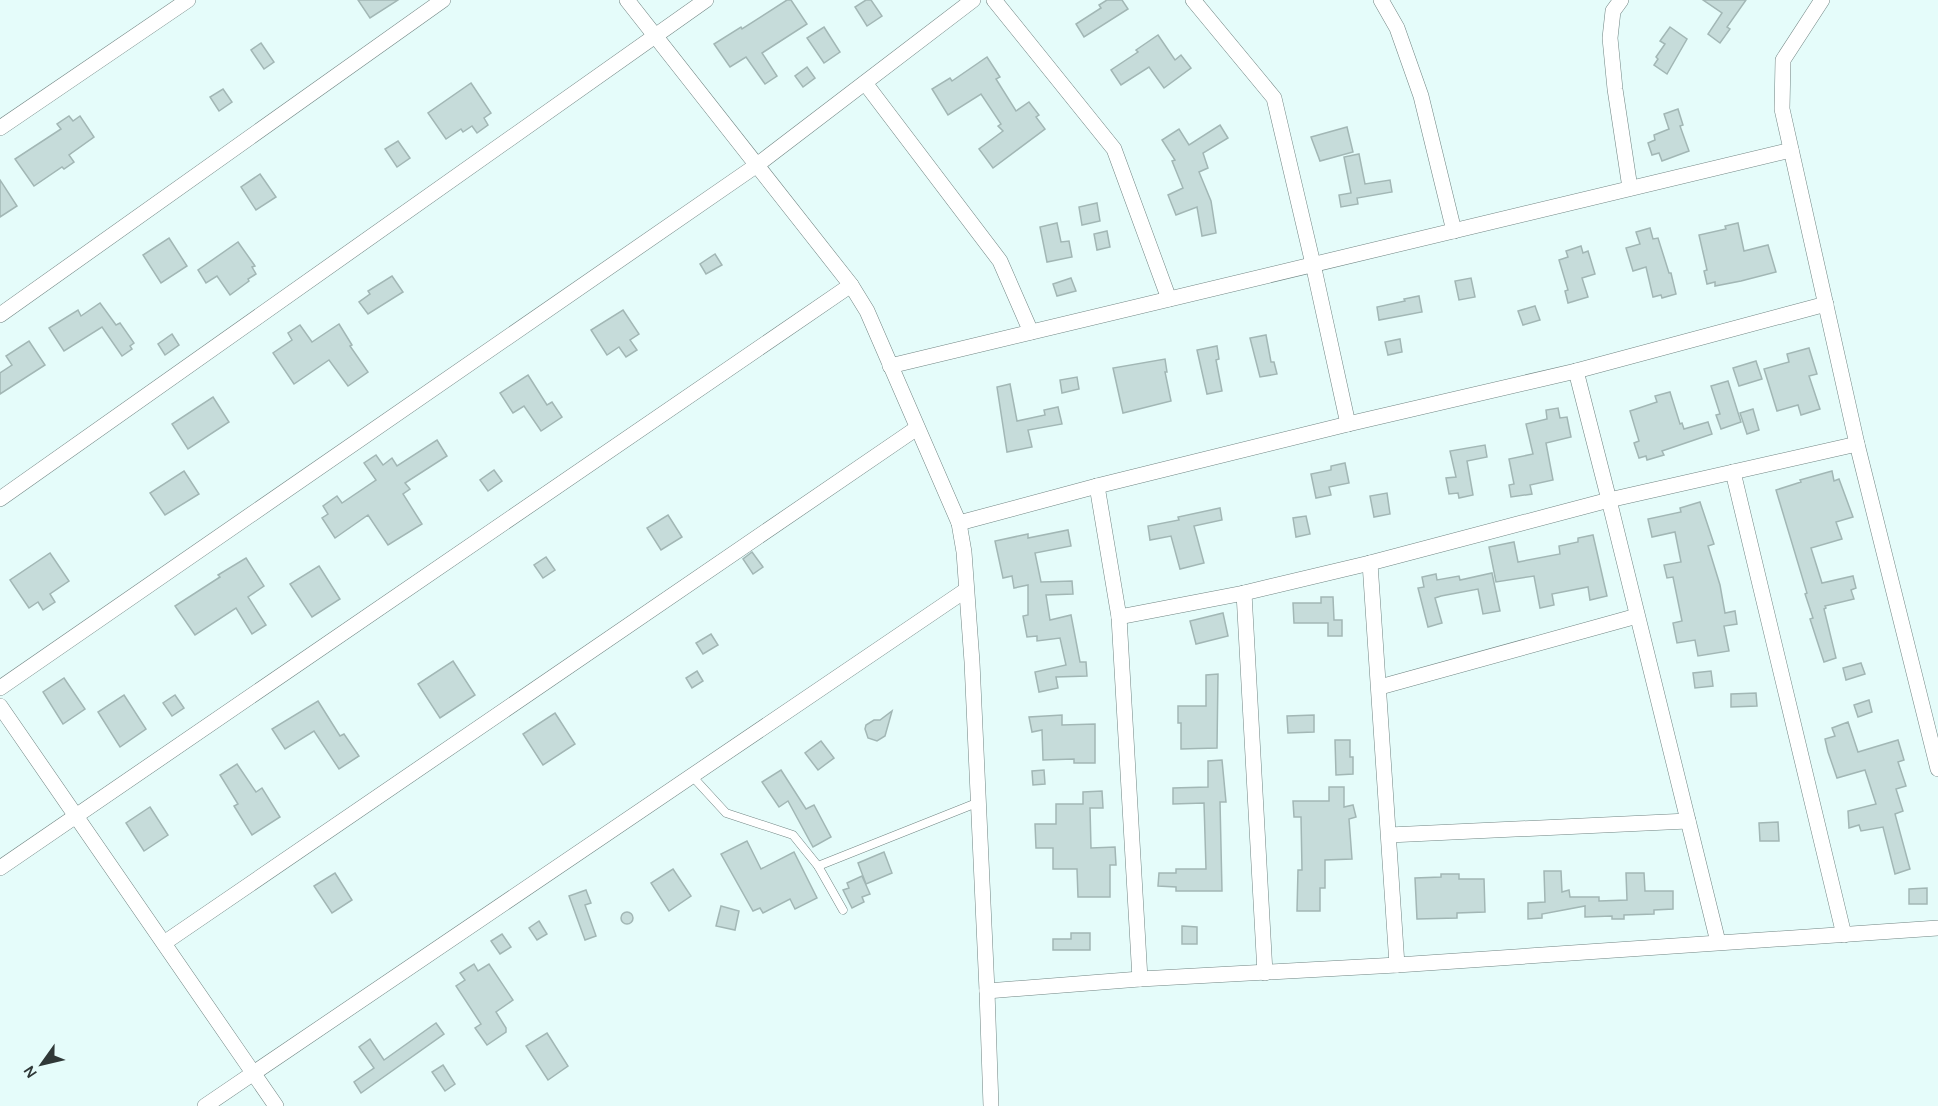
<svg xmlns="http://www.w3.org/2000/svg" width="1938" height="1106" viewBox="0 0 1938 1106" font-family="Karla,sans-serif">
<rect width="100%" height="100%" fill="#e5fcfa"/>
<!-- building -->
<g fill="#c6dcda" stroke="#a2b7b5" stroke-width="1.5">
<path d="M358,0H398L370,18Z"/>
<path d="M787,0H791L807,24L762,53L777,76L765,84L746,57L730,67L714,44L741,27L742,29Z"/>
<path d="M866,0H871L882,16L867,26L855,7Z"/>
<path d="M1107,0H1122L1128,9L1084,37L1076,24L1101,8L1099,5Z"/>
<path d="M1703,0H1746L1727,27L1730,29L1720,43L1708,34L1722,13Z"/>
<path d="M824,27L840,52L824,63L807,38Z"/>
<path d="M1670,27L1687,39L1667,74L1654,65L1658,59L1656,57L1665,44L1660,41Z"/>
<path d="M1158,35L1175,60L1181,55L1191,68L1164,88L1149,67L1121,85L1111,70L1138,52L1136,50Z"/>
<path d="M261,43L274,62L264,69L251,50Z"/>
<path d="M987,57L1000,77L996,79L1016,111L1029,102L1039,115L1036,117L1045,129L993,168L979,149L1003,131L998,126L1001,124L981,94L948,115L932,89L950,78L952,81Z"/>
<path d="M807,67L815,78L803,87L795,76Z"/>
<path d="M471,83L491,113L484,118L488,125L477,133L472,126L463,132L461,129L446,139L428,113Z"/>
<path d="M223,89L232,102L219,111L210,97Z"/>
<path d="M1678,109L1683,125L1680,126L1689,151L1662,161L1659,153L1652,155L1648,143L1655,140L1654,135L1669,129L1664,114Z"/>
<path d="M69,116L73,121L80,116L94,137L69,155L74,162L64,169L62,167L34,186L15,159L61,129L57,124Z"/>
<path d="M1220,125L1228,138L1203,153L1208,168L1199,172L1211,201L1216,233L1202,236L1197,207L1176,215L1168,195L1183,188L1172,161L1175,160L1162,140L1179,129L1189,145Z"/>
<path d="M1347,127L1353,152L1320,161L1311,137Z"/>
<path d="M398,141L410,158L397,167L385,149Z"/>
<path d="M1359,154L1365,184L1390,180L1392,192L1357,198L1358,204L1341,207L1339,195L1351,193L1344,157Z"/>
<path d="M260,174L276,197L256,210L241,187Z"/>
<path d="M0,180L17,206L0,217Z"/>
<path d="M1097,203L1100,221L1082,225L1079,207Z"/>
<path d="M1057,223L1061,242L1069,241L1072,257L1047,262L1040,227Z"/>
<path d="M1738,223L1744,251L1768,245L1776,272L1741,281L1715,286V282L1707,284L1704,271L1707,270L1699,235L1726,229L1725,226Z"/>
<path d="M1650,228L1653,239L1658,238L1669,273H1671L1676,294L1662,298L1661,295L1653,297L1646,267L1633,271L1626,248L1640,244L1636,232Z"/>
<path d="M1107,231L1110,247L1097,250L1094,234Z"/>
<path d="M169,238L187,266L161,283L143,255Z"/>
<path d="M238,242L255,266L252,267L256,274L248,279L249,281L230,295L217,276L206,283L198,270Z"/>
<path d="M1581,246L1583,253L1588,251L1595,274L1582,278L1588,297L1568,303L1565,291L1568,290L1559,260L1568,257L1566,251Z"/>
<path d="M715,254L722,265L706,274L700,264Z"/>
<path d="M392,276L403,292L368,314L359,302L370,294L368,291Z"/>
<path d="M1071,278L1076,291L1057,296L1053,284Z"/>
<path d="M1471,278L1475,297L1459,300L1455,281Z"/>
<path d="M1419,296L1422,312L1379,320L1377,307L1405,301L1404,299Z"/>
<path d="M100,303L116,325L120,323L134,343L130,346L132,349L122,356L102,327L64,351L49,328L78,310L81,316Z"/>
<path d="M1535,306L1540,320L1523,325L1518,311Z"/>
<path d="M623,310L639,334L630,340L637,350L626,357L619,347L607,355L591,330Z"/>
<path d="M339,324L352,345L350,346L368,372L348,386L329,360L294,384L273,353L292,340L288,333L300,325L312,342Z"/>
<path d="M172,334L179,345L165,355L158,344Z"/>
<path d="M1266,335L1271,362H1274L1277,374L1260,377L1250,338Z"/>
<path d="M1400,339L1402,352L1388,355L1385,342Z"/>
<path d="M29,341L45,365L0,394V373L12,365L6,356Z"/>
<path d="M1217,346L1219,359L1216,360L1222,391L1207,394L1197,350Z"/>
<path d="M1809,348L1817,374L1809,376L1820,409L1801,415L1798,405L1777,411L1764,369L1789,362L1787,354Z"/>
<path d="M1165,359L1167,372H1165L1171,401L1123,413L1113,368Z"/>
<path d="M1756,361L1762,379L1739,386L1733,368Z"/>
<path d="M528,375L547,405L552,402L562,417L541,431L524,406L513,413L500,393Z"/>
<path d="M1077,377L1079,389L1062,393L1060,380Z"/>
<path d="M1728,381L1741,422L1721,429L1716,415L1720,414L1711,386Z"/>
<path d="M1010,384L1017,421L1045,415L1044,410L1058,407L1062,424L1028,430L1032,447L1007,452L997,387Z"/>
<path d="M1670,392L1680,424L1682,423L1684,429L1708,422L1712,434L1662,451L1664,455L1647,460L1646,456L1639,458L1634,443L1639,441L1630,411L1657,402L1655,396Z"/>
<path d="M213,397L229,422L188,449L172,424Z"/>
<path d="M1558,408L1560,418L1567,417L1571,437L1546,443L1553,480L1530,485L1532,494L1511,497L1509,485L1514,484L1509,459L1533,454L1526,424L1547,419L1546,410Z"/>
<path d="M1753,409L1759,430L1747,434L1740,413Z"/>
<path d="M437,440L447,456L405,483L410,489L403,494L422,524L388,545L368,515L335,538L322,518L328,514L323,506L337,496L342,503L376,480L364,463L376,455L383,465L392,458L397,466Z"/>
<path d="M1485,445L1487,457L1467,461L1473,495L1459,498L1458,493L1449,494L1446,478L1456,477L1450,451Z"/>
<path d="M1345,463L1349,483L1329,487L1331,495L1316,498L1311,474L1331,470V466Z"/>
<path d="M494,470L502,481L488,491L480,480Z"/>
<path d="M184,471L199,494L165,515L150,493Z"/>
<path d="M1832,471L1834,481L1839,479L1853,517L1836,522L1842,539L1811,548L1822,583L1853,576L1856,588L1851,590L1854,599L1825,606L1826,608L1824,609L1836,658L1824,662L1810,619L1813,618L1805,594L1807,593L1776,490L1801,482L1800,480Z"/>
<path d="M1387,493L1390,514L1374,517L1370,496Z"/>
<path d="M1700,502L1714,544L1708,546L1720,585L1725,613L1735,611L1737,624L1724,626L1729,651L1698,656L1695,640L1677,643L1673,623L1682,621L1673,577L1667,578L1664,565L1681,562L1675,532L1652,537L1648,519L1681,512L1680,508Z"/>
<path d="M1220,508L1222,520L1194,526L1204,563L1180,569L1171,536L1150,540L1148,526L1179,520L1178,517Z"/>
<path d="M668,515L682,537L661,550L647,528Z"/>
<path d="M1306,516L1310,534L1296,537L1293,518Z"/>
<path d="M1068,530L1071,546L1035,553L1041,582L1072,581L1073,594L1046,595L1050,620L1071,615L1080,662H1086L1087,676L1056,677L1058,688L1039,692L1035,672L1066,665L1060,638L1037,641V636L1027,637L1023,616L1028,615V585L1014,588L1012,576L1003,578L995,541L1028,534V538Z"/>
<path d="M1593,535L1607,596L1590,600L1588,587L1552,594L1554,605L1540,608L1534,576L1496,582L1489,547L1514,542L1518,562L1560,554L1559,546L1578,542V538Z"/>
<path d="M752,552L763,567L753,574L743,559Z"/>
<path d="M50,553L69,581L50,594L55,602L43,610L38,602L29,608L10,580Z"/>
<path d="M546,557L555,570L543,578L534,565Z"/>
<path d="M246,558L264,586L248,597L266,625L252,634L236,608L195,635L175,606L220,577L218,575Z"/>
<path d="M319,566L340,599L312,617L290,584Z"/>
<path d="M1492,573L1500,611L1483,614L1478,589L1441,596L1435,598L1442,623L1428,627L1418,588L1424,587L1422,577L1436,574L1437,580L1459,576L1460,580Z"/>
<path d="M1321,597H1333L1334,620H1342V636H1328V623H1294L1293,603H1321Z"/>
<path d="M1223,613L1228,636L1196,644L1190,621Z"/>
<path d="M711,634L718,645L703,654L696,643Z"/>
<path d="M453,661L475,695L440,718L418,684Z"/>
<path d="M1861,663L1865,674L1846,680L1843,668Z"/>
<path d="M697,671L703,681L692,688L686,678Z"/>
<path d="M1711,671L1713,686L1695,688L1693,673Z"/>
<path d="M1218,674L1217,748L1181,749V723H1178V706H1206V675Z"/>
<path d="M64,678L85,709L63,724L43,692Z"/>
<path d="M1756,693L1757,706L1731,707V694Z"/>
<path d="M124,695L146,729L120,747L98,712Z"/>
<path d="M175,695L184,708L172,716L163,703Z"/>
<path d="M1869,700L1872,712L1858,717L1854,705Z"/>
<path d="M318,701L340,736L344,734L359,756L339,769L314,731L285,749L272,729Z"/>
<path d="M892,711L885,736L877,741L868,738L865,729L866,725L874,720H880Z"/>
<path d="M555,713L575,744L543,765L523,734Z"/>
<path d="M1062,715V725L1095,724V763H1074V759L1043,760L1042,730L1032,732L1029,717Z"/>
<path d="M1314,715V732L1288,733L1287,716Z"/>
<path d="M1848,722L1858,752L1898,740L1904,760L1898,762L1906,786L1896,789L1903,811L1895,814L1910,869L1895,874L1883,827L1861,831L1859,825L1849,828L1848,811L1876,804L1865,770L1837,778L1828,752L1825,739L1835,736L1832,728Z"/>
<path d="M1335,740H1350V757H1353V774L1336,775Z"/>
<path d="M821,741L834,758L818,770L805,753Z"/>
<path d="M1222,760L1226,802H1220L1222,891H1176V887L1158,886L1159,873H1176V869H1206L1204,803L1173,804V788L1208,787V761Z"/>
<path d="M237,764L256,792L262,788L280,817L252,835L234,806L238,804L220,775Z"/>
<path d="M781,770L806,809L814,805L831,837L813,847L788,801L779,807L762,782Z"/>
<path d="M1044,770L1045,784L1033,785L1032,771Z"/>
<path d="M1329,787H1344V807L1353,805L1356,817L1349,819L1352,859L1325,860V888H1320V911H1297L1298,870H1302L1301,817H1294L1293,801H1329Z"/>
<path d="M1102,791L1103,808H1090L1091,848L1115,847L1116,865H1110V897H1078L1077,869H1053V848H1036L1035,824H1056V804H1083V792Z"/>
<path d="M150,807L168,835L144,851L126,823Z"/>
<path d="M1778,822L1779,841H1760L1759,823Z"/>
<path d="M747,841L761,869L794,852L817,898L795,909L790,899L763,913L760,908L753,911L721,854Z"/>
<path d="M884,852L892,873L866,884L858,863Z"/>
<path d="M673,869L691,896L669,911L651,883Z"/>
<path d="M1544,871H1561L1562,892L1569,890L1570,897H1599V901L1627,900L1626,873H1644L1645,891H1673V909L1654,910V914L1624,915V919H1612V916L1585,917V906L1542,914V918L1528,919V903L1545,902Z"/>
<path d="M335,873L352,900L332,913L314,886Z"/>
<path d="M1441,874H1459V879H1484L1485,912L1457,913V918L1417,919L1415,878L1441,877Z"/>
<path d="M862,876L870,894L862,897L864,902L852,908L843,890L849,888L847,883Z"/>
<path d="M1927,888V904H1909V889Z"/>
<path d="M586,890L591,903L585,905L596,936L585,940L569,896Z"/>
<path d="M721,906L739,911L735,930L716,926Z"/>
<circle cx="627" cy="918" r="6"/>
<path d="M539,921L547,934L537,940L529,928Z"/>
<path d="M1182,926L1197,927V944H1182Z"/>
<path d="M1071,933H1090V950H1053V939H1071Z"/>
<path d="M502,934L511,947L500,954L491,941Z"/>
<path d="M474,964L478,971L489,964L513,1000L496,1012L506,1028V1032L487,1045L475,1028L481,1024L456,986L465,980L460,973Z"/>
<path d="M436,1023L444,1034L361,1093L354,1082L374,1068L359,1047L370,1039L384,1060Z"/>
<path d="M547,1033L568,1066L548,1080L526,1046Z"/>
<path d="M443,1065L455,1084L445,1091L432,1072Z"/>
</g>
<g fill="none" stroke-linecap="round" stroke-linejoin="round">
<defs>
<g id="lane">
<path d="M692,776L726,813L793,835L818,866L843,910"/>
<path d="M818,866L979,802"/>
</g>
<g id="street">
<path d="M627,0L851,285L867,311L959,523L964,552L972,662L987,991L991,1106"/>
<path d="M994,0L1114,149L1169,299"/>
<path d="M1193,0L1274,98L1313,264L1348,424"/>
<path d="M1381,0L1397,28L1421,96L1454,231"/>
<path d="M1621,0L1613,11L1610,38L1615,89L1630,188"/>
<path d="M1822,0L1783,60L1782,109L1857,444L1938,769"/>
<path d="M865,83L1000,261L1031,332"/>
<path d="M0,128L188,0"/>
<path d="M0,315L443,0"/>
<path d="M890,366L1791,150"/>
<path d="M1576,371L1609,500L1718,942"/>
<path d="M1733,472L1844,935"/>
<path d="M1097,486L1119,617L1140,979"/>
<path d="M0,499L706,0"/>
<path d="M959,523L1097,486L1348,424L1576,371L1826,304"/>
<path d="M1370,563L1397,965"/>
<path d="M1244,593L1265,973"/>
<path d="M1119,617L1244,593L1370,563L1609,500L1857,444"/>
<path d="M1380,687L1637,616"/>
<path d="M0,688L757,165L973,0"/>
<path d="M0,706L276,1106"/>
<path d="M1389,835L1688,821"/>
<path d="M0,868L851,285"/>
<path d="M164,943L917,428"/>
<path d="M987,991L1140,979L1397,965L1938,928"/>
<path d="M205,1106L966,590"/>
</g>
</defs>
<!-- lane casing -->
<use href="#lane" stroke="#718583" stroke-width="9"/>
<!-- street casing -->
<use href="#street" stroke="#718583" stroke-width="16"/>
<!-- lane -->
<use href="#lane" stroke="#fff" stroke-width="8"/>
<!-- street -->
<use href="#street" stroke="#fff" stroke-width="15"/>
</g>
<!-- north arrow -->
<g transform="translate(42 1064) rotate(236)" stroke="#e5fcfa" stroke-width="4.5" paint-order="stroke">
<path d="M0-4.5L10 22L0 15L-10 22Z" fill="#2f3837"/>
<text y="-9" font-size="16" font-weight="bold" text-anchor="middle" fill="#2f3837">N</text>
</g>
</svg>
